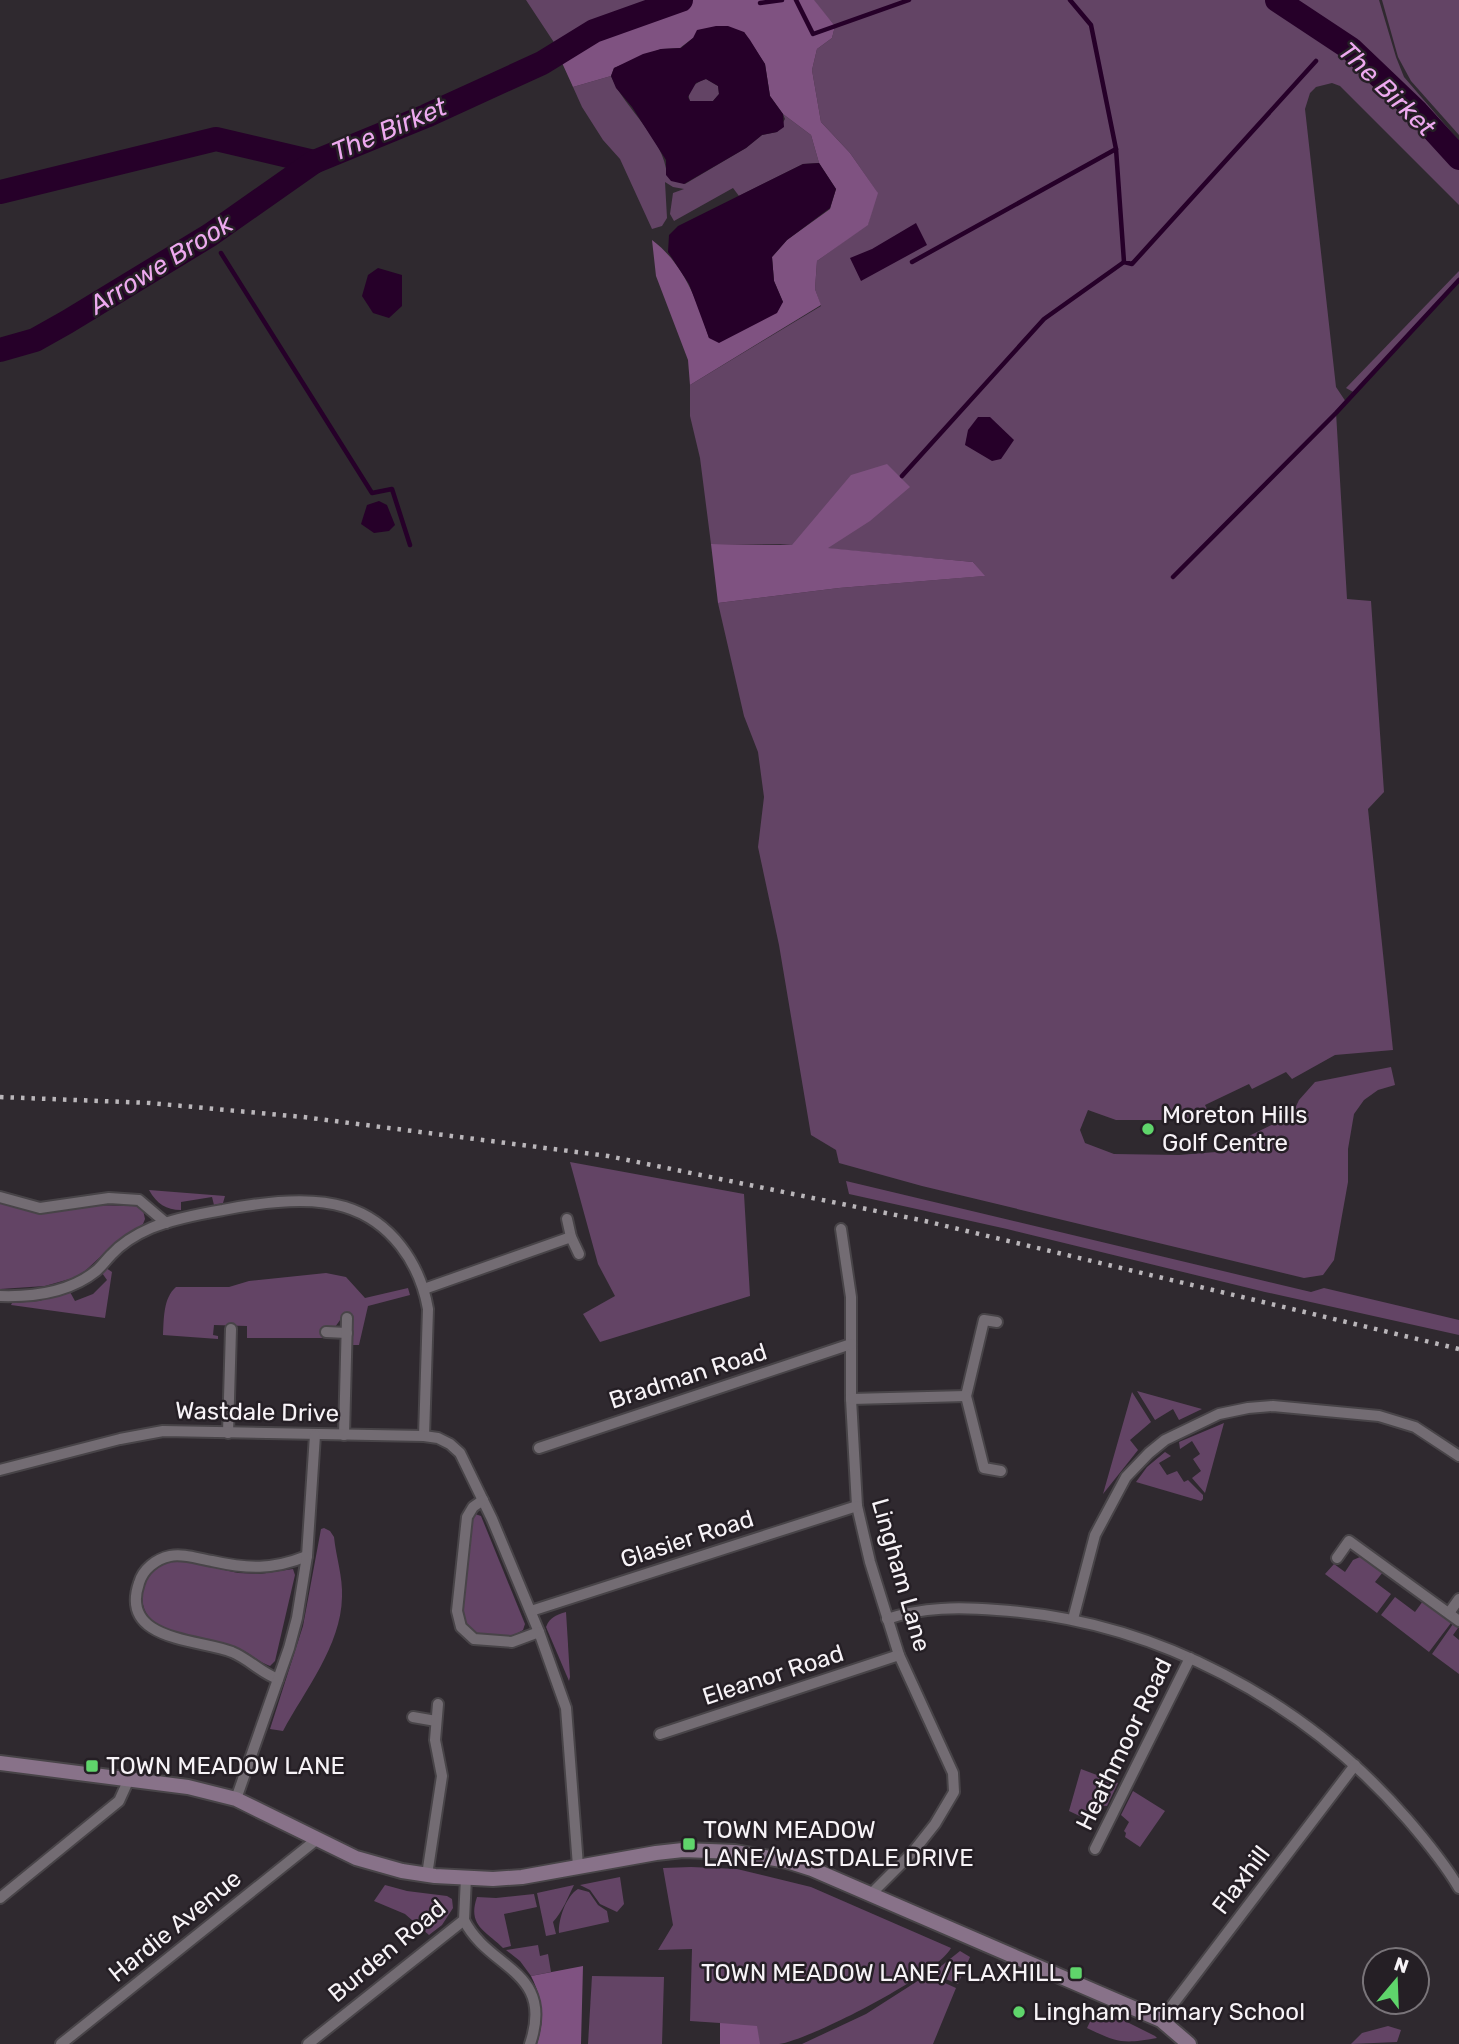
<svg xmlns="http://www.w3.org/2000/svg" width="1459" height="2044" viewBox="0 0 1459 2044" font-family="Rubik,sans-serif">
<rect width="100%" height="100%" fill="#2f292f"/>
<!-- green -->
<g fill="#634465">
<path d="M526,0H671L582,34L557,47Z"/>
<path d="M813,0H1277L1351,49L1417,112L1459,158V205L1340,86L1332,83L1316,87L1310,93L1305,109L1336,387L1346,402L1336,412L1347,599L1371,601L1384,792L1368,809L1393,1050L1335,1055L1292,1079L1286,1072L1252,1089L1249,1084L1205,1105L1208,1111L1182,1120H1116L1088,1110L1080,1130L1085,1143L1114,1154L1179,1155L1216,1152L1292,1115L1299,1100L1315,1082L1391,1067L1395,1085L1378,1090L1364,1100L1354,1114L1348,1149V1182L1334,1260L1323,1275L1304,1278L922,1186L839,1163L836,1150L811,1135L779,945L758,847L764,797L758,752L744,716L718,603L839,588L984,576L973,562L780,544H711L700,458L690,416V385L821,306L815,289L817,261L868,224L877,192L850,153L821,122L812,70L817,49L832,38L835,26Z"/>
<path d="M1286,0H1379L1396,57L1404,77L1459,141V148L1371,56Z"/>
<path d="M1382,0H1459V135L1411,81L1398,57Z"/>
<path d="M611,76C625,110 664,137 667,175L685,184L746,148L762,135L777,132L785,119L783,114L811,135L819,163L803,164L739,196L733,188L674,221L670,214L673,193L684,189L673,187L665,182L667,218L662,226L652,229L620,159L603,140L582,107L573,87Z"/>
<path d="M706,79L718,86L719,94L713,101H690C685,89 697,82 706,79Z"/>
<path d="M1459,271V280L1355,393L1346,388Z"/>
<path d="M570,1162L744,1194L750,1296L600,1342L583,1314L615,1296L598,1264Z"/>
<path d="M846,1181L1311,1292L1324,1288L1459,1320V1335L1265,1292L1007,1229L849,1194Z"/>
<path d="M149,1190L225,1196L223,1203L214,1205L212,1197L181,1202V1210C166,1210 157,1204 149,1190Z"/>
<path d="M0,1203L41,1214L85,1205L137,1206L143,1210L145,1219L143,1224L113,1245L85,1271L73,1278L45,1286L0,1289Z"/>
<path d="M106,1268L112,1272L105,1318L11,1305L12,1303L39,1301L70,1292L75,1301L93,1294L107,1280L102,1273Z"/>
<path d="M326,1273L346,1277L365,1298L408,1288L410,1295L368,1306L359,1345H352L353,1317L343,1316L335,1327L323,1328L322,1338H247V1326L214,1325L213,1335L218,1336V1339L163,1335C164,1319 163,1298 176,1287H229L249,1281Z"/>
<path d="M1137,1391L1202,1409L1179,1420L1173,1409L1155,1420Z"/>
<path d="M1132,1392L1151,1422L1130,1440L1138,1450L1103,1494Z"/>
<path d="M1224,1423L1205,1493L1192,1478L1201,1471L1193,1459L1200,1454L1192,1441L1180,1449L1179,1442Z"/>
<path d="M1165,1452L1171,1456L1159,1463L1167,1475L1177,1471L1184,1482L1188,1480L1203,1495V1499L1201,1501L1136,1482L1147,1467Z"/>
<path d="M475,1514L481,1516L525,1624L523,1630L511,1637L474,1633L465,1625L463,1613L472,1519Z"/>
<path d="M324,1528L330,1531L334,1537C336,1557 343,1577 342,1597C341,1646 305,1690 283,1731L270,1729L303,1626L321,1529Z"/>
<path d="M1360,1557L1383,1572L1375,1582L1391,1594L1377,1613L1325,1574L1334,1564L1345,1572L1353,1560Z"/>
<path d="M171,1561H184L238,1573L260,1574L293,1569L295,1575L275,1661L270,1666C258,1662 249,1652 236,1647C207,1635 135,1639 143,1591C146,1575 157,1566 171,1561Z"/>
<path d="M1395,1597L1415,1612L1423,1601L1451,1623L1429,1652L1381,1615Z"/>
<path d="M566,1612L570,1677L569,1681L546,1627C550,1617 556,1615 566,1612Z"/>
<path d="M1453,1624L1458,1628L1453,1635L1459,1640V1674L1432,1654Z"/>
<path d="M1081,1769L1118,1783L1107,1806L1092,1805L1086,1819L1069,1811Z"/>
<path d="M1133,1791L1165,1811L1140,1847L1125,1837L1126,1833L1124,1831L1129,1822L1121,1815Z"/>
<path d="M691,1867L737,1869L811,1887L951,1948C938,1974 810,2040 779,2044C760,2044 739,2044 720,2044V2023L690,2021L692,1949L658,1950L673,1925L663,1868Z"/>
<path d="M620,1877L624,1904L617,1912L600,1904L590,1890L580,1885Z"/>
<path d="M385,1885L407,1891L447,1896L452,1899L453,1908L442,1925L429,1935L405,1914L374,1901Z"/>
<path d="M574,1885C568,1897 563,1911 553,1922L556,1934L546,1936L537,1893Z"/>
<path d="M578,1889L589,1892L598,1905L607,1911L609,1922L559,1933C558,1920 566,1896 578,1889Z"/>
<path d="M534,1894L537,1907L504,1914L511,1946L503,1948C486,1931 467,1926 477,1897L496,1898Z"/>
<path d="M538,1945L540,1956L548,1954L551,1972L531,1976L520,1961L506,1950Z"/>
<path d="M960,1951L970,1957L958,1984L938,1976L935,1971Z"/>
<path d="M927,1975L956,1988L933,2044H802L866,2014Z"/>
<path d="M592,1976L664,1977L662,2044H588Z"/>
<path d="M1097,2007L1155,2036L1157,2038C1123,2044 1118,2043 1087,2028Z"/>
<path d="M1388,2026L1401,2030L1397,2042L1351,2044L1362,2033Z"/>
</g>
<!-- forest -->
<g fill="#7f5281">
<path d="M681,0H814L835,26L832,38L817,49L812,70L821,122L850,153L878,193L868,225L817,261L815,289L821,305L690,385L688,360L656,276L652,240C683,263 698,301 709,338L783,302L774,281L772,257L787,240L830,209L836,189L819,163L811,135L783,114L770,96L765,64L744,32L693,38L680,48L661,49L614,68L611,76L573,87L558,54L594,31Z"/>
<path d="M887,464L910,487L870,521L828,548L973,562L985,576L839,588L718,603L711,544L792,545L851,475Z"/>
<path d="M583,1966L581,2044H537C545,2018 543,2000 531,1976Z"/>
<path d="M720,2023L757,2026L760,2044H720Z"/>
</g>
<!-- water -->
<g fill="#260029" fill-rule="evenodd">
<path d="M716,26H728L744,32L750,40L765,64L770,96L783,114L784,127L777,132L762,135L746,148L684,184L671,181L666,175V160L632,107L616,88L611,76L614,68L643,54L661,49L681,48L693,38L697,30ZM706,79L718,86L719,94L713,101H690L688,97L696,83Z"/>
<path d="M819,163L836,189L830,208L787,240L772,257L774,281L783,302L777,313L719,343L709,338L689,284L668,252L669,235L678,226L803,164Z"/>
<path d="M916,223L927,245L861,281L850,258L872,249Z"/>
<path d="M378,268L402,275V306L389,318L373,313L362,296L368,275Z"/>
<path d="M978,417H990L1014,440L1001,459L992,461L965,445L968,430Z"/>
<path d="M379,501L387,505L395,525L389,531L374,533L361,524L367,505Z"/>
</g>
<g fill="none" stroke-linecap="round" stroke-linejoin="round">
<!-- stream -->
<g stroke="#260029" stroke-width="4.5">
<path d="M796,0L813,34L909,0"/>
<path d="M1070,0L1091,25L1116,149L1124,262L1132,264L1316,61"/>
<path d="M760,3L782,0"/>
<path d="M221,253L372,493L392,489L410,545"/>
<path d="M912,262L1116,149"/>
<path d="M902,476L1044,319L1124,262"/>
<path d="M1173,577L1336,413L1459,280"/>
</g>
<!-- river -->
<g stroke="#260029" stroke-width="24">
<path d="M1277,0L1351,49L1417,112L1459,158"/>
<path d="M0,192L216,139L314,162"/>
<path d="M0,350L35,340L67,322L210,235L314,162L426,116L542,63L594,31L681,0"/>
</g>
<defs>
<g id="street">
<path d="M0,1197L40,1208L109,1198L139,1200L166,1223"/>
<path d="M567,1219L571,1237L579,1254"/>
<path d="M841,1229L851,1297V1399L857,1506L870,1562L899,1655L953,1773L954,1792L935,1824L912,1853L871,1894"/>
<path d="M424,1289L571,1237"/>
<path d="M0,1296C32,1297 70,1292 96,1271C102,1266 106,1260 111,1255C121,1244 137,1234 151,1228C173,1219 199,1214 223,1210C258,1203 310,1196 345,1207C391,1221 420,1263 428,1309L424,1436"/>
<path d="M997,1322L984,1320L966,1396L984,1468L1001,1471"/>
<path d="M326,1332L347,1333"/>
<path d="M851,1399L966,1396"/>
<path d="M228,1433L231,1329"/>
<path d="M344,1435L347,1318"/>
<path d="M539,1448L851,1344"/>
<path d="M0,1470L120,1439L163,1431L424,1436L438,1438L450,1444L460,1453L492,1519L539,1632L566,1708L578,1866"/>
<path d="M483,1500L473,1507L467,1517L457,1611L461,1627L474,1639L512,1642L539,1632"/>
<path d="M1337,1558L1349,1541L1459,1621"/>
<path d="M531,1611L857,1506"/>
<path d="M1449,1613L1459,1599"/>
<path d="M887,1619C923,1607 959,1607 997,1610C1155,1620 1305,1701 1408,1820C1426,1841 1445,1864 1459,1888"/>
<path d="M1073,1619L1095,1535L1126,1477L1149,1453L1165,1440L1219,1414L1248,1408L1273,1406L1379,1416L1415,1427L1459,1456"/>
<path d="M278,1679C261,1673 249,1659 232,1652C198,1639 119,1641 139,1583C143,1569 156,1559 170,1556C183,1553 199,1559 212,1561C248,1569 272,1570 307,1556"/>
<path d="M413,1717L436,1721"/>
<path d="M660,1734L899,1655"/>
<path d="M236,1799L289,1648L297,1618L307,1556L315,1435"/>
<path d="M1095,1849L1190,1658"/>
<path d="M427,1875L442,1776L435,1740L438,1704"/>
<path d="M0,1898L119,1801L129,1779"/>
<path d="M464,1920C489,1970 555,1970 530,2044"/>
<path d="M1161,2020L1355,1765"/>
<path d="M61,2044L316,1840"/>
<path d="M308,2044L464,1920L466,1877"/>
</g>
<path id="secondary" d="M0,1763L188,1787L236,1799L356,1858L402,1871L435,1876L493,1879L522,1877L656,1853L683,1850L735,1852L787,1861L812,1869L1161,2020L1189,2044"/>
</defs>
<!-- street casing -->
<use href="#street" stroke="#484448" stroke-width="14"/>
<!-- secondary casing -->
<use href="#secondary" stroke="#484448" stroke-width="18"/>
<!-- street -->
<use href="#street" stroke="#736c73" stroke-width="10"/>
<!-- secondary -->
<use href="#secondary" stroke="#887289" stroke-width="14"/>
<!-- rail -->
<path stroke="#bab6ba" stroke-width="4.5" stroke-dasharray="3.5 7" stroke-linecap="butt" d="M0,1097L150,1103L303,1117L608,1156L925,1221L1459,1349"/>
</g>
<!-- markers -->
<g fill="#5fd56b" stroke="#251f25" stroke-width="2.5">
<circle cx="1148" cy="1129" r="7"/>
<rect x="85" y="1759" width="14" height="14" rx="3.5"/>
<rect x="682" y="1837" width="14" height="14" rx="3.5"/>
<rect x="1069" y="1966" width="14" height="14" rx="3.5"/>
<circle cx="1019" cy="2012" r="7"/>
</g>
<g text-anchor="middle" stroke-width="5" stroke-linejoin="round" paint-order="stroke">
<!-- poi labels -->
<g font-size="24" fill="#f7f3f7" stroke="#251f25" text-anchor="start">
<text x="1162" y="1123">Moreton Hills<tspan x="1162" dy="28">Golf Centre</tspan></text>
<text x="106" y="1774">TOWN MEADOW LANE</text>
<text x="703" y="1838">TOWN MEADOW<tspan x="703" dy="28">LANE/WASTDALE DRIVE</tspan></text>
<text x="1062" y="1981" text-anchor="end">TOWN MEADOW LANE/FLAXHILL</text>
<text x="1033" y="2020">Lingham Primary School</text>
</g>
<!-- street labels -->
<g font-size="24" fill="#f7f3f7" stroke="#251f25">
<text transform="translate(688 1376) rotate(-18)" y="8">Bradman Road</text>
<text transform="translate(257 1412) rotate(1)" y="8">Wastdale Drive</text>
<text transform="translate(687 1539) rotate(-18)" y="8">Glasier Road</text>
<text transform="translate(901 1575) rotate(74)" y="8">Lingham Lane</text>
<text transform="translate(773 1675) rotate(-18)" y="8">Eleanor Road</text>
<text transform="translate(1124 1744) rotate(-64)" y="8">Heathmoor Road</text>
<text transform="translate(1241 1880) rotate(-53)" y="8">Flaxhill</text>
<text transform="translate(175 1926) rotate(-39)" y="8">Hardie Avenue</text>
<text transform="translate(387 1951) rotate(-40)" y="8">Burden Road</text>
</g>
<!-- water labels -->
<g font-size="26" font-style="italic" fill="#eda9ef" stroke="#251f25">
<text transform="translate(1387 89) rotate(44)" y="9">The Birket</text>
<text transform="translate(389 129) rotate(-23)" y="9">The Birket</text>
<text transform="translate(161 264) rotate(-32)" y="9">Arrowe Brook</text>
</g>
</g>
<!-- north arrow -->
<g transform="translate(1396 1981) rotate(19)"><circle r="33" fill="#251f25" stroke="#797479" stroke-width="2"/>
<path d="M0-5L12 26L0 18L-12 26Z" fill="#5fd56b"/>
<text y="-10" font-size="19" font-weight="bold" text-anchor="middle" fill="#f7f3f7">N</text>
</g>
</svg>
